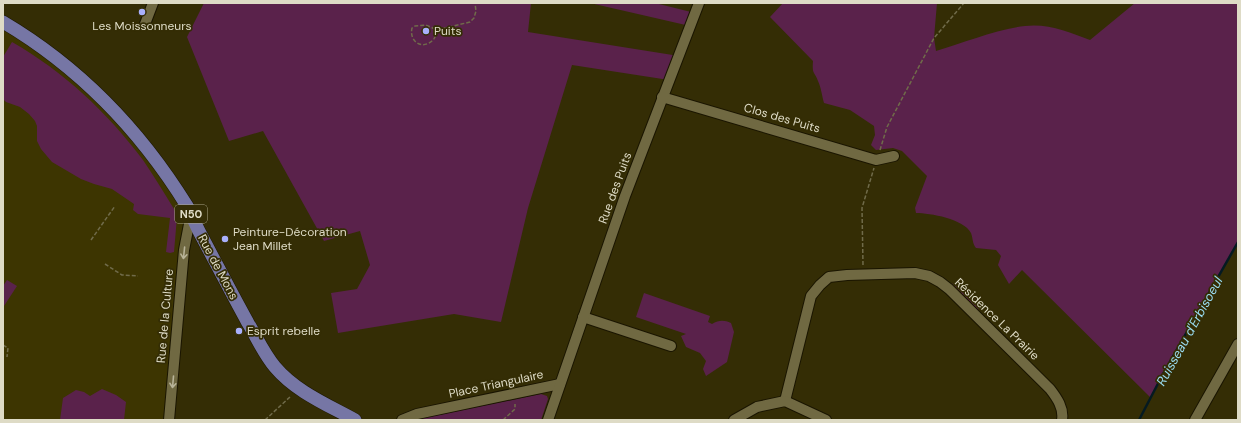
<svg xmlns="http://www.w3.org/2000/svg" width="1241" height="423" viewBox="0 0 1241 423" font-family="'DM Sans',sans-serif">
<rect width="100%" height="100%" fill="#342d05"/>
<!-- built -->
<path fill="#3d3501" d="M3,22L78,76L187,207L169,420H3Z"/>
<!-- green -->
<g fill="#5a224b">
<path d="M204,3H531L528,32L679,56L669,80L572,65L528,208L501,322L454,314L338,333L331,293L357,289L370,265L360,231L324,241L263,131L229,141L187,37Z"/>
<path d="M590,3H655L695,13L690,26Z"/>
<path d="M783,3H937L934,38L936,51C963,43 997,29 1025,26C1047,23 1070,32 1090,40L1135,3H1238V243L1151,398L1022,270L1009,284L998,265L1001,256L996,250L976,248C972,243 973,238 971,233C964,219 930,213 916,213L915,208L927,176L902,151L893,148L876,150L871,145L875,135L874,126L850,110L824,103C822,96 821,87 818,81C814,70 812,75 813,61L770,17Z"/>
<path d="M12,42C63,71 108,113 143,160C154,176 164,193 174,209L177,217L174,252L170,253L166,252L170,218L138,214L133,210L134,204L112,189L94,184L81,179L52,162L41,149L37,141V126L35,121L29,114L20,107L6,102L3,99V57Z"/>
<path d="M7,280L17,286L4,306L3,286Z"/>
<path d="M958,281C966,283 977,295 980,303L978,310L952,284Z"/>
<path d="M644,293L710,316L708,322L712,324C719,320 724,320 731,323L734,332L727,362L706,376L703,369L706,361L700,353L686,347L681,336L686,334L636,317Z"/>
<path d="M102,389L116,395L126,402L124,420H60L63,398L76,390L84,392L90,396Z"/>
<path d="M541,394L547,396L548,399L541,420H414Z"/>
</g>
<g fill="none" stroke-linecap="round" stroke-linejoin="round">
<!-- stream -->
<path stroke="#051a21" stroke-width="2.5" d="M1139,420L1163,374L1238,242"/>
<defs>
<g id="minor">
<path d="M145,24L153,3"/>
<path d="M662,97L876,160L894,156"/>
<path d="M583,317L671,346"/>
<path d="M785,401L811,296L820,285L829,277L847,275L915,273L929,276L940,282L949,289L1050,389C1057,398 1064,408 1062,420"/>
<path d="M169,420L184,250L191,214"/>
<path d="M402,420L417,414L560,384"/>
<path d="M548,420L625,196L699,3"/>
<path d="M734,420L757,407L785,401L826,420"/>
<path d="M1195,420L1238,344"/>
</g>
<path id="major" d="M3,22C79,67 140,130 187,206C192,215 196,226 201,235C217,265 232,294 248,323C257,338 264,354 275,367C296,392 328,405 355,420"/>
</defs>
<!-- minor casing -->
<use href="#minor" stroke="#1a1500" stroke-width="12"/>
<!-- major casing -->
<use href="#major" stroke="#1a1500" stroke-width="14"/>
<!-- path -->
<g stroke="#706b4a" stroke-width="1.5" stroke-dasharray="4 2" stroke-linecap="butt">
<path d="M437,30C436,34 435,39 432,41C421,50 409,41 412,28L415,26L426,25L437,30L470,22L474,18L476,11L475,3"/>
<path d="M880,150L887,127L934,38L964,3"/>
<path d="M91,240L115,206"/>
<path d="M105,264L122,275L138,276"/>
<path d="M863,265L862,208L874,168"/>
<path d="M3,345L8,348L7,357"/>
<path d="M265,420L291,396"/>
<path d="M503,420L515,409V404"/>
</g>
<!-- minor -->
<use href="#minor" stroke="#706942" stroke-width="10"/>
<!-- major -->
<use href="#major" stroke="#7676a5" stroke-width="13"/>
</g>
<!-- one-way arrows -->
<defs><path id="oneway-shaft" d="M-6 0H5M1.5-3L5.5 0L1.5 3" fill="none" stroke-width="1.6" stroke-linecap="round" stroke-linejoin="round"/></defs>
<g stroke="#b8b398">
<use href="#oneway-shaft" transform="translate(184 253) rotate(96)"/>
<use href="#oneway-shaft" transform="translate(173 382) rotate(95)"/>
</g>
<!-- markers -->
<g fill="#a9b0fc" stroke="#342d05" stroke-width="1.5">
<circle cx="142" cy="12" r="4"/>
<circle cx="426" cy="31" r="4"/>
<circle cx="225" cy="239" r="4"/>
<circle cx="239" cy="331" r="4"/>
</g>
<g text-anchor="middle" stroke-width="3.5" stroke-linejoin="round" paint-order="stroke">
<!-- shield labels -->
<rect fill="#342d05" stroke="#aba78c" stroke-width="1" x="175" y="205" width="32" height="18" rx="3"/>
<g font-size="11" font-weight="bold" fill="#dedbc6">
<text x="191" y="218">N50</text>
</g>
<!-- poi labels -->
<g font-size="12" fill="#dedbc6" stroke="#342d05" text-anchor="start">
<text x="142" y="30" text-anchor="middle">Les Moissonneurs</text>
<text x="434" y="35">Puits</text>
<text x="233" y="236">Peinture-Décoration<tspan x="233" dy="14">Jean Millet</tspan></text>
<text x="247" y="335">Esprit rebelle</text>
</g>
<!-- street labels -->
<g font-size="12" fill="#dedbc6" stroke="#342d05">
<text transform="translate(782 118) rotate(16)" y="4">Clos des Puits</text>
<text transform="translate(615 188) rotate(-70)" y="4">Rue des Puits</text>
<text transform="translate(218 267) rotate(62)" y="4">Rue de Mons</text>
<text transform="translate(165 316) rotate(-85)" y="4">Rue de la Culture</text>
<text transform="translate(997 319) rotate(44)" y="4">Résidence La Prairie</text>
<text transform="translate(496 384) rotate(-12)" y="4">Place Triangulaire</text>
</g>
<!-- water labels -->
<g font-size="13" font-style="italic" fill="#9adcf1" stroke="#342d05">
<text transform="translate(1189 331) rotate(-61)" y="5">Ruisseau d'Erbisoeul</text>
</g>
</g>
<!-- border -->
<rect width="1241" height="423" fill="none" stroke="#dedbc6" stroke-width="8"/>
</svg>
